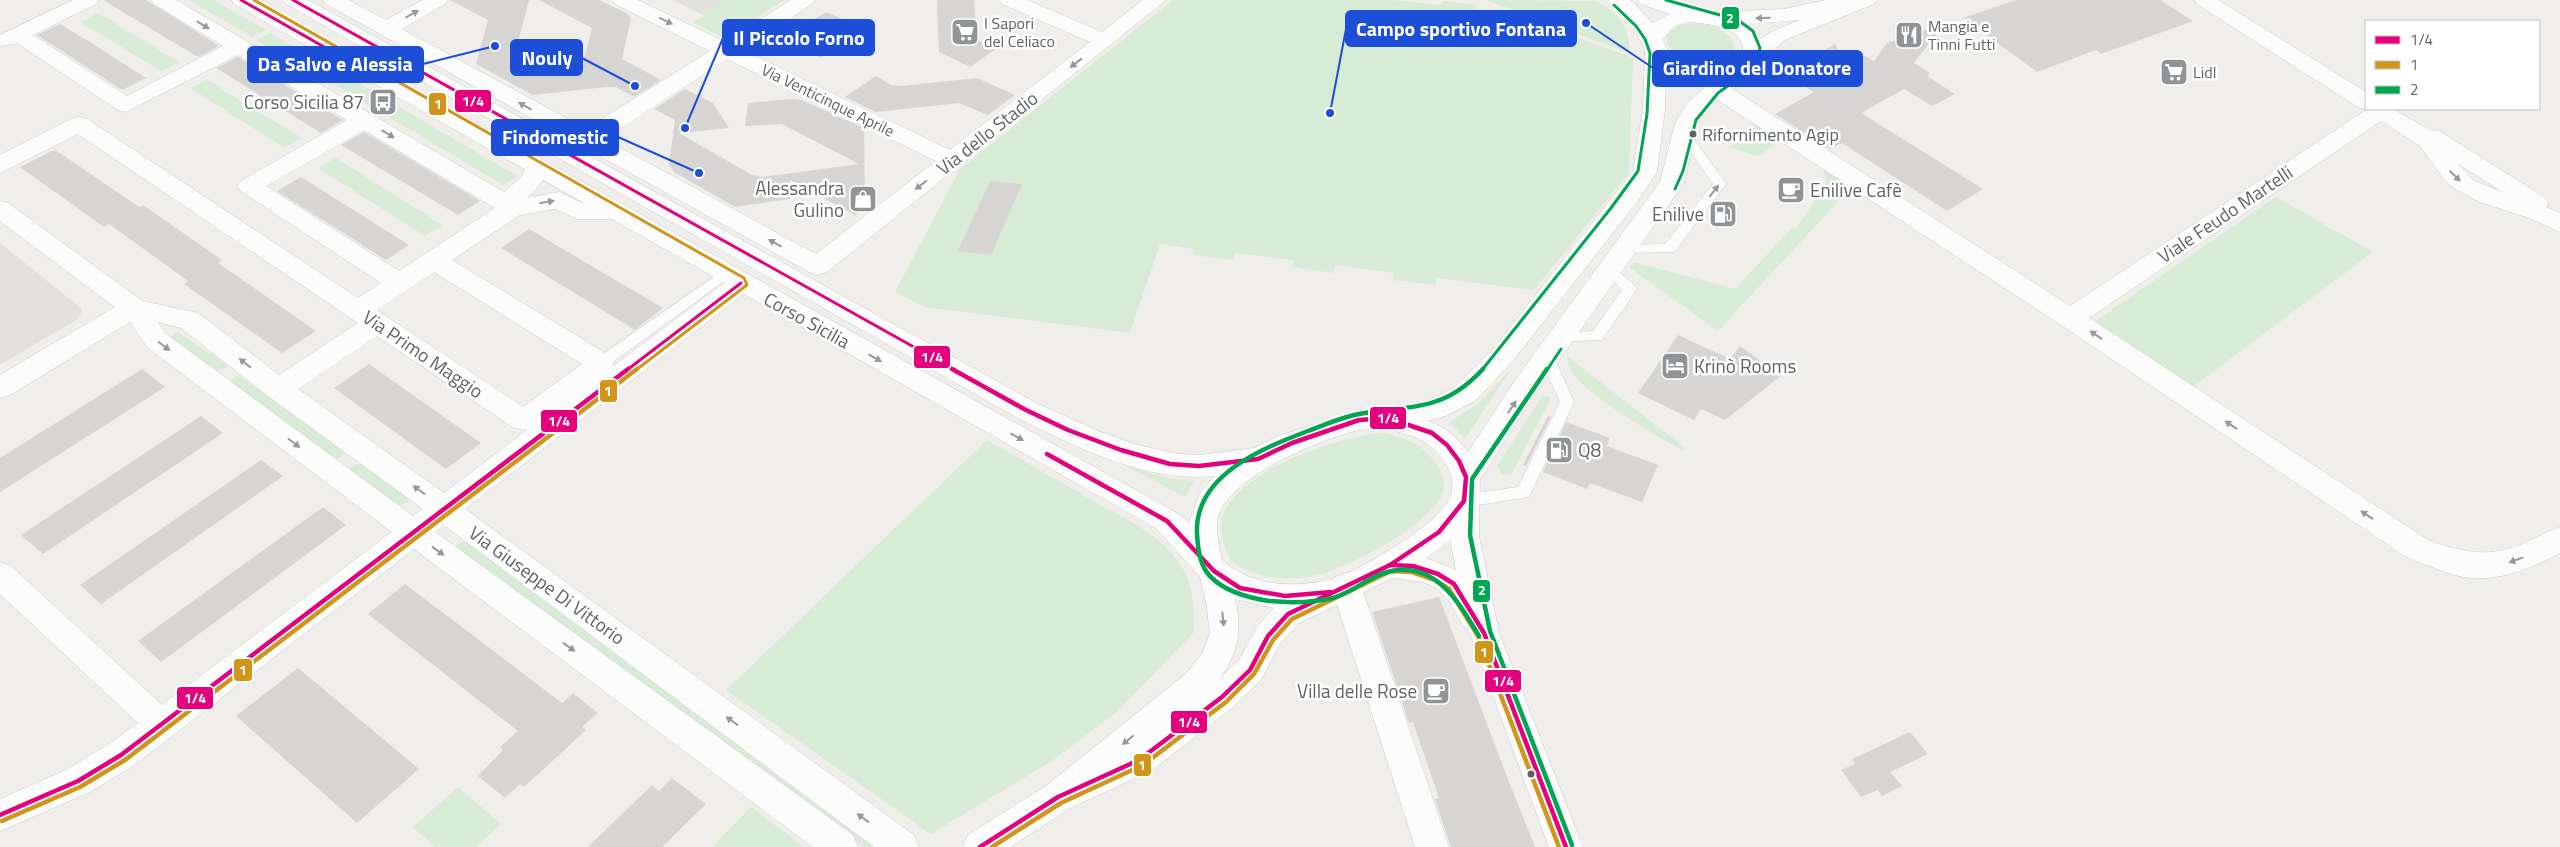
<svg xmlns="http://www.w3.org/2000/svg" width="2560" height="847" viewBox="0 0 2560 847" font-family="'Titillium Web',sans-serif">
<rect width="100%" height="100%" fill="#efeeea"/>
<!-- education -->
<g fill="#e2e0da">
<path d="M673,0H724L701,14Z"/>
<path d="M0,243L82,309L81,313L76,320L0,365Z"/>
</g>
<!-- green -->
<g fill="#d8ebd6">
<path d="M189,0H214L266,30L252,37Z"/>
<path d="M724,0H784L724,38L693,22L704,16L701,14Z"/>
<path d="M1173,0H1391L1442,5L1443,1L1476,5V9L1507,12L1633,58L1629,173L1534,290L1437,278L1435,285L1393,280L1394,273L1335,265L1333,273L1292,267L1294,260L1235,253L1233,260L1192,255L1193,249L1160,244L1130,333L924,307L895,292L960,169Z"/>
<path d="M1486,0L1596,1C1620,12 1630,28 1629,53Z"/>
<path d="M98,13L179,62L161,71L81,22Z"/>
<path d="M1685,24C1704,22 1725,26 1734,44C1732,90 1625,43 1685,24Z"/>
<path d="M270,33L392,102L378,110L256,40Z"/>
<path d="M207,80L302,138L285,148L190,88Z"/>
<path d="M398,106L517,176L503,185L384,114Z"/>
<path d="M1760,123L1785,139L1758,156L1729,147Z"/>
<path d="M336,158L442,225L425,236L318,168Z"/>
<path d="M1823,164L1854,184L1718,331L1629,267L1633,262L1735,289L1792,228L1795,230L1826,184Z"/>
<path d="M2276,197L2373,252L2193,387L2095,321Z"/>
<path d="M177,332L226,364L227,368L218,371L170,338Z"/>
<path d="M1567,356L1684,447L1683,450C1659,438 1579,391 1569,367C1568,364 1568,359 1567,356Z"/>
<path d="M1511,369L1465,439L1449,422L1478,404Z"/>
<path d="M236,376L241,377L343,451V456L336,459L230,383L229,381Z"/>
<path d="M1543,395L1551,398L1511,475L1502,474L1497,466Z"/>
<path d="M1384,433C1405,438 1421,443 1435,462C1442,471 1446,482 1442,494C1431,525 1352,565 1321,574C1308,578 1292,579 1279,578C1261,578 1244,570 1230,560C1225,547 1219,533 1222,519C1232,472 1341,435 1384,433Z"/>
<path d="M987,440C1019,458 1051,477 1083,495C1118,515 1162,533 1183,569C1194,589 1194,611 1194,632L1118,711L1052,761L931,834L726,690Z"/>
<path d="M356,464H362L408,498V502L398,506L350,470V468Z"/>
<path d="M1126,466L1169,478L1194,481L1185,497Z"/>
<path d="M463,541L468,543L883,847H864L460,550L456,547Z"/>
<path d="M458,787L501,824L476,847H435L413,827Z"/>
<path d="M751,807L804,847H712Z"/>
</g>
<!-- building -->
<g fill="#d6d5d3">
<path d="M103,0H146L219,46L198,57Z"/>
<path d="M450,0H529L516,50L550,69L559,70L582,68L592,28L539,0H599L626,13L631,18L622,59L661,80L634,97L616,87H606L533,95L476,64L488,20Z"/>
<path d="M937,0H974L976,39L996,49L970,67L939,52Z"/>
<path d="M2016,0H2160L2193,21L2101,54L2096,50L2037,72L1963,18Z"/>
<path d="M826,12L853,24L857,29L859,52L819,57V40L798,30Z"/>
<path d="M60,24L88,41L146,78L122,90L37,35Z"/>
<path d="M1944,24L1914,63L1930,73L1927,76L1955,94L1932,106L1904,89L1861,113L1983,189L1947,211L1842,143L1830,149L1775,114L1814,92L1784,73L1835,44L1842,58L1860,53L1874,61L1887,43Z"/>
<path d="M238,57L343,120L321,133L216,68Z"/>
<path d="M876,76L891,85L901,86L977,78L1015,95L988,115L959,103L876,112L845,97Z"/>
<path d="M685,89L713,103L729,128L679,133L752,175L762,177L859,164L782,124L745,126L748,103L790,99L801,100L864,128L865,208L855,215L790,180V199L735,207L674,172L669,164L675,120L654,109Z"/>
<path d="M364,132L480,201L458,215L341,145Z"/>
<path d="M52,151H57L139,207L143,205L222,260L218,263L316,331L282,353L184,284L188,281L148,252L109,224L104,227L20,167Z"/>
<path d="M301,177L336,199L409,245L386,260L277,191Z"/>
<path d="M990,181L1022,184L991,255L958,251Z"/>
<path d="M529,229L595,268L663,308L635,330L501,248Z"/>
<path d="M1678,335L1730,359L1740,346L1781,376L1725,420L1701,409L1694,420L1638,393Z"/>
<path d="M369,364L424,403L481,443L446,469L334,388Z"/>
<path d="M142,369L165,387L0,492V458Z"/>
<path d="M201,416L223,433L43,554L21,535Z"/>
<path d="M1548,416L1551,417L1526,466L1523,465Z"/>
<path d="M1566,422L1610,438L1607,446L1658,465L1642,502L1590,483L1587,489L1543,472Z"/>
<path d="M261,460L283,476L101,604L80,585Z"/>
<path d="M323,507L346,525L161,662L138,641Z"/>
<path d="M405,584L562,703L573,693L598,713L582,727L586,730L524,787L520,784L505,798L478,776L503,750L500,747L518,731L368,614Z"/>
<path d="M1439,597L1509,782L1535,847H1451L1435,799L1439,798L1413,722L1409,723L1372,612Z"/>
<path d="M298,668L419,769L357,823L236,716Z"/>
<path d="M1910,732L1928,754L1890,772L1902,786L1882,796L1878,790L1861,797L1841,770L1855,764L1852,759Z"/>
<path d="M672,778L706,804L662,847H588L652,785L659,791Z"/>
</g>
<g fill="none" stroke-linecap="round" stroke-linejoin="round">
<defs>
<g id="service">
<path d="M1684,130L1688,131L1726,184L1674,252L1618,253L1616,250L1623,245L1665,244L1713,184L1678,134Z"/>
<path d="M1609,265L1614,267L1635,286L1637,289L1635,292L1602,340L1556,342L1554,338L1556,334L1561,333L1593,331L1622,290L1602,270Z"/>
<path d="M725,269L730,271L732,274L730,277L606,367H596L594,363L596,359Z"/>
<path d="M1547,352L1554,357L1574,402L1529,497L1464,507L1458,505L1456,501L1458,497L1464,495L1518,487L1560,402L1540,357Z"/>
</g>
<g id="minor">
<path d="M73,0H99L96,4L33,35L127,96L223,46L154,4L151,0H176L504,192L520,178L530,163L538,160L546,163L550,168L540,184L527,198L559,192L582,203H614L622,205L626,211L622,217L614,219H577L555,209L520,215L452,260L610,356L614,363L612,367L732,277L741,274L750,277L754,283L750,289L465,509L914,835L919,847H874L444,525L435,532L853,835L858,847H813L414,549L133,766L90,792L0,831V799L66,770L109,744L138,723L0,594V562L11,566L162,705L392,532L147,347L130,322L10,395L0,398V375L115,307L0,221V201L8,203L142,301L198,313L279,375L358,323L78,134L0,173V155L71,119L79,117L87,119L358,298L381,283L241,191L237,186L241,181L347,120L238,55L126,112L118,110L17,43L0,46V35ZM364,130L495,208L399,271L266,186ZM434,272L582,364L523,407L377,310ZM158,322L181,328L268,396L423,509L413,516L165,333ZM377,336L514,428L527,430L444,493L298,389Z"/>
<path d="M323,0H348L386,20L423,0H448L445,4L402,29L586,129L710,51L615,4L612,0H638L725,42L791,0H815L812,4L742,50L950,150L1090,42L1002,4L999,0H1027L1102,32L1143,0H1166L827,272L818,275L809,272L326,4ZM727,59L936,161L816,254L604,139Z"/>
<path d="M2194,0H2218L2366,92V109H2393L2428,129L2439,131L2544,197L2548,203L2546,207L2560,213V232L2529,218L2480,202L2457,190L2446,182L2420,146L2381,121L2089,318L2428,540C2458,551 2486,558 2517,546C2532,541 2545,532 2560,527V553C2532,568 2496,583 2463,577C2444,573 2426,564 2408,558L2061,325L1707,93L1704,88L1707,83L1715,81L1723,83L2070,306L2366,110L2358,107L2197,4ZM2457,163L2504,193L2473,180Z"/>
<path d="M1346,573L1357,577L1361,586L1449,847H1415L1331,586L1335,577Z"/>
</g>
<path id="secondary" d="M231,0H256L1177,513L1189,523L1200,493L1215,476C1146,483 1076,447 1016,417L286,4L283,0H308L1036,403L1098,431L1137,445L1180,454L1200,455L1254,448L1282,435L1359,410L1390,408L1429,400L1455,387L1494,348L1633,171L1643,109L1645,51L1634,27L1608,0H1631L1652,23L1670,14L1640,4L1637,0H1669L1716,12L1784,9L1826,0H1877L1874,4L1785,40L1704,112L1697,124L1684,183L1536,393L1480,479L1479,536L1499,633L1583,847H1549L1468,628L1463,626L1449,600L1436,588L1423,582L1393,578L1299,623L1279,645L1261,680L1233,707L1151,771L1070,808L1010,847H963L968,835L1046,786L1187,673L1203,652L1210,633L1206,602L1200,577L1157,529L234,4ZM1800,20L1771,32L1761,39L1748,24ZM1688,22C1707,23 1753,28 1741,58C1720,78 1672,69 1663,40C1669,29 1676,25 1688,22ZM1666,71L1692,79L1712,81L1687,103L1675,124L1660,182L1516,379L1468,452C1456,437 1446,427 1428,421L1445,416L1475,401L1512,362L1636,203L1657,172L1665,109ZM1387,429C1399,432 1413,435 1423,441C1440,452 1458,474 1451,495C1447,510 1418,532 1405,540C1383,554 1356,572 1331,579C1295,589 1250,586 1222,560C1220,547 1215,531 1218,518C1226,478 1324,437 1360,430C1369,429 1379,429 1387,429ZM1450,540L1456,570L1426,558ZM1235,599L1274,608L1257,627L1239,660L1220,678C1239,652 1242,629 1235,599Z"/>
</defs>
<!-- service casing -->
<use href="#service" stroke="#cbcccc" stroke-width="1"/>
<!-- minor casing -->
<use href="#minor" stroke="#cbcccc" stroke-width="1"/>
<!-- secondary casing -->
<use href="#secondary" stroke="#cacacb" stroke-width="1"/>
<!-- service -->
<use href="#service" fill="#fdfcfc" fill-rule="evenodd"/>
<!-- minor -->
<use href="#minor" fill="#fdfcfc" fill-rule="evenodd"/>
<!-- secondary -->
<use href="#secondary" fill="#fdfcfc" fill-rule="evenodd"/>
<defs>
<g id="bus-1-far1">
<path d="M241,0L326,48"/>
<path d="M293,0L955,370"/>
<path d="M627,370L741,283"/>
</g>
<g id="bus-1">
<path d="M952,369L1026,410L1068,430L1121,450L1170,464L1199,466L1258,459L1292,443L1359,420L1388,418L1432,433L1447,445L1459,461L1466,477L1464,501L1439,532L1390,565L1288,614L1268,636L1250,670L1222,697L1139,760L1058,797L980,847"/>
<path d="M1047,454L1167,521L1214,571L1240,588L1285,596L1331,592"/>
<path d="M1390,565L1413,566L1438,574L1454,584L1484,633L1566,847"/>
<path d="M0,815L78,781L121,755L628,369"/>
</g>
<path id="bus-2-far1" d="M254,0L744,278L747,285L636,370"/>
<g id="bus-2">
<path d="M2,821L80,787L125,760L637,369"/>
<path d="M992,847L1061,803L1143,765L1226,702L1254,674L1273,640L1292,619L1391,571L1412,572L1435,580L1449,589L1478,636L1559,847"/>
</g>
<g id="bus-3-far1">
<path d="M1666,0L1738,20L1753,31L1760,48L1753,68L1718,93L1696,120L1683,171L1675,189"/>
<path d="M1482,370L1611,208L1638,171L1647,114L1650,53L1645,39L1636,26L1614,5"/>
<path d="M1547,370L1561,349"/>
</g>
<g id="bus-3">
<path d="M1547,369L1472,479L1470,535L1490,631L1572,845"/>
<path d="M1479,636C1459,602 1433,557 1384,573C1366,579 1351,593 1333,598C1312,603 1290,603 1269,601C1250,598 1228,593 1213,579C1200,568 1198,551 1197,534C1194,475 1263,448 1308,431C1324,425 1342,417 1359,414C1385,409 1412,410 1437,401C1455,395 1470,383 1483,369"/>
</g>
</defs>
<!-- bus-1-far1 casing -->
<use href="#bus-1-far1" stroke="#fff" stroke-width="6"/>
<!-- bus-1 casing -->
<use href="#bus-1" stroke="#fff" stroke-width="8"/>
<!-- bus-2-far1 casing -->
<use href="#bus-2-far1" stroke="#fff" stroke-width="6"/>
<!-- bus-2 casing -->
<use href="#bus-2" stroke="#fff" stroke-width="8"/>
<!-- bus-3-far1 casing -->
<use href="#bus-3-far1" stroke="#fff" stroke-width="6"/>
<!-- bus-3 casing -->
<use href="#bus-3" stroke="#fff" stroke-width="8"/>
<!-- bus-1-far1 -->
<use href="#bus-1-far1" stroke="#e5007d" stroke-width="3"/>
<!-- bus-1 -->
<use href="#bus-1" stroke="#e5007d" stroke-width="4.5"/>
<!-- bus-2-far1 -->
<use href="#bus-2-far1" stroke="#d1951a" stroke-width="3"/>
<!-- bus-2 -->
<use href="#bus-2" stroke="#d1951a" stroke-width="4.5"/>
<!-- bus-3-far1 -->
<use href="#bus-3-far1" stroke="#00a651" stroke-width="3"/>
<!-- bus-3 -->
<use href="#bus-3" stroke="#00a651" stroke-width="4.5"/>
</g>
<!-- one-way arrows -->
<defs><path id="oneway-solid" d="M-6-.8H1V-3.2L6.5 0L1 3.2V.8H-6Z" transform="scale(1.25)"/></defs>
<g fill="#96999c">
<use href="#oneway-solid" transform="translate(412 14) rotate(-29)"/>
<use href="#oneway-solid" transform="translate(1763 18) rotate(178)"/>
<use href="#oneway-solid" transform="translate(666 21) rotate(26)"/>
<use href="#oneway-solid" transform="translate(203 25) rotate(31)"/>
<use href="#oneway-solid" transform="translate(1076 63) rotate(142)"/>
<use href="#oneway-solid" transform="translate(525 106) rotate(-151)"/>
<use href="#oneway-solid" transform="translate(388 134) rotate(31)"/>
<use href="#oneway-solid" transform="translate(2455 176) rotate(44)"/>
<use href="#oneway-solid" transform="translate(921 185) rotate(142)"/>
<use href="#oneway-solid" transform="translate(1714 191) rotate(-52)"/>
<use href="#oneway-solid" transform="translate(547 202) rotate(-10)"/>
<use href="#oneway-solid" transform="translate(775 243) rotate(-151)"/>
<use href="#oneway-solid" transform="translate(2096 335) rotate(-146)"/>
<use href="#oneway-solid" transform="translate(164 346) rotate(37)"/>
<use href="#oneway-solid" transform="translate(875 358) rotate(29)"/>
<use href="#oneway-solid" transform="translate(245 363) rotate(-142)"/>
<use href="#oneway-solid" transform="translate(1512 407) rotate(-56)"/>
<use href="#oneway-solid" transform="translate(2231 425) rotate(-146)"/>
<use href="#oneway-solid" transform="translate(1017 437) rotate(29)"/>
<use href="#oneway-solid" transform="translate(294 443) rotate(37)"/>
<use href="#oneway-solid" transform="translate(419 490) rotate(-144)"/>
<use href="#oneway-solid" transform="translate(2367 515) rotate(-146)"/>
<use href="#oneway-solid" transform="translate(438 551) rotate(36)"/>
<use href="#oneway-solid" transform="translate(2516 560) rotate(161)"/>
<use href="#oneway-solid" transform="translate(1223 619) rotate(84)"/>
<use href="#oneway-solid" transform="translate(569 647) rotate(36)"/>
<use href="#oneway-solid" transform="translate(732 721) rotate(-144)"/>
<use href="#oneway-solid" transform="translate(1128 740) rotate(141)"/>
<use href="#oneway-solid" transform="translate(863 818) rotate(-144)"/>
</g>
<!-- icons -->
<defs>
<symbol id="supermarket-square" viewBox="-11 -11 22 22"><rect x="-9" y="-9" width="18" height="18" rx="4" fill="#919496" stroke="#fff"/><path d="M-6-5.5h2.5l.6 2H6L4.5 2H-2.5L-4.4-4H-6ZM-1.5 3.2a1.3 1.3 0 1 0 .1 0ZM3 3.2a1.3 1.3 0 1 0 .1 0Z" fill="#fff"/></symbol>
<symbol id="restaurant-square" viewBox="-11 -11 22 22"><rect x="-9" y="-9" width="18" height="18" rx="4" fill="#919496" stroke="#fff"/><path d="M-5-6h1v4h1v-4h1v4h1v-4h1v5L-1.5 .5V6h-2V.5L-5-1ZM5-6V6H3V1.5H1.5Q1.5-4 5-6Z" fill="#fff"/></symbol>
<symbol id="bus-square" viewBox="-11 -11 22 22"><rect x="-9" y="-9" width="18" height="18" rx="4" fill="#919496" stroke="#fff"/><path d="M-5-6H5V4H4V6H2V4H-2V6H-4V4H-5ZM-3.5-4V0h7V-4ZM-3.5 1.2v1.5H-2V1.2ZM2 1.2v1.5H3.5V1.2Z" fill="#fff"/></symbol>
<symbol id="cafe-square" viewBox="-11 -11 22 22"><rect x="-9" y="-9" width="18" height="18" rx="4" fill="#919496" stroke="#fff"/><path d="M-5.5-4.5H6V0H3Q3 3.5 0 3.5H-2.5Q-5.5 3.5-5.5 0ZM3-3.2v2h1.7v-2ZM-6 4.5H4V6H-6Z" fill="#fff"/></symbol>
<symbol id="shop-square" viewBox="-11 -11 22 22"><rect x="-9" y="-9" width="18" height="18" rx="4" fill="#919496" stroke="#fff"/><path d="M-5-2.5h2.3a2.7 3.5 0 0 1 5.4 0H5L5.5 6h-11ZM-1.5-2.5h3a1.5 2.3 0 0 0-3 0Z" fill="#fff"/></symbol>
<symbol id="fuel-square" viewBox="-11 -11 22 22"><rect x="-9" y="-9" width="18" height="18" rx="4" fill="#919496" stroke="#fff"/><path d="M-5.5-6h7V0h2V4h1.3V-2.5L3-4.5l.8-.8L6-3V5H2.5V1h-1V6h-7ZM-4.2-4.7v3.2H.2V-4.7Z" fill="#fff"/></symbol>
<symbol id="hotel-square" viewBox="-11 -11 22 22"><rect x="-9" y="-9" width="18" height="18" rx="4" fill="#919496" stroke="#fff"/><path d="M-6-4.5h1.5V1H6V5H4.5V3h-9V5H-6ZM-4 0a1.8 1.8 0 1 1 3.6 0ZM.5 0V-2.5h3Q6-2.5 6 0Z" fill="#fff"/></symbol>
</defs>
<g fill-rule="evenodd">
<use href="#supermarket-square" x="949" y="16" width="32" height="32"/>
<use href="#restaurant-square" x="1893" y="19" width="32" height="32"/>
<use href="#supermarket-square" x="2158" y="56" width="32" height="32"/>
<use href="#bus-square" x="367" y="86" width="32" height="32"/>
<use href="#cafe-square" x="1775" y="174" width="32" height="32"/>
<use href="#shop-square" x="847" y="183" width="32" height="32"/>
<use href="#fuel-square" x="1707" y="198" width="32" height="32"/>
<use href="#hotel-square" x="1659" y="350" width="32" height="32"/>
<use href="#fuel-square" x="1543" y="434" width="32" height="32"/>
<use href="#cafe-square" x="1420" y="675" width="32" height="32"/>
</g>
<!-- markers -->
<g fill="#5f6368" stroke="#fff" stroke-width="2">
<circle cx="1693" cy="134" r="4.5"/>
<circle cx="1531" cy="774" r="4.5"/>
</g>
<g text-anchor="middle" stroke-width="5" stroke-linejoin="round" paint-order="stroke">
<!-- far-poi labels -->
<g font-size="16" fill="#5f6368" stroke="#fff" text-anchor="start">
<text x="984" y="29">I Sapori<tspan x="984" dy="18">del Celiaco</tspan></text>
<text x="1928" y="32">Mangia e<tspan x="1928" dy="18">Tinni Futti</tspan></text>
<text x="2193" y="78">Lidl</text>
</g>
<!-- far-street labels -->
<g font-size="16" fill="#5f6368" stroke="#fff">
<text transform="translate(828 100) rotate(26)" y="6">Via Venticinque Aprile</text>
</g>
<!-- bus labels -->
<g font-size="18" fill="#5f6368" stroke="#fff" text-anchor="start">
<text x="1702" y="141">Rifornimento Agip</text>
</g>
<!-- poi labels -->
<g font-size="19" fill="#5f6368" stroke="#fff" text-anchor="end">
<text x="364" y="109">Corso Sicilia 87</text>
<text x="844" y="195">Alessandra<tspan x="844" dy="22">Gulino</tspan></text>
<text x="1810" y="197" text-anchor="start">Enilive Cafè</text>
<text x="1704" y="221">Enilive</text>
<text x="1694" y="373" text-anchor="start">Krinò Rooms</text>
<text x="1578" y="457" text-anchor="start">Q8</text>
<text x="1417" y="698">Villa delle Rose</text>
</g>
<!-- street labels -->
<g font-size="19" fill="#5f6368" stroke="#fff">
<text transform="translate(987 133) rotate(-38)" y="7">Via dello Stadio</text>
<text transform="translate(2225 214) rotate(-34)" y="7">Viale Feudo Martelli</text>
<text transform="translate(807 320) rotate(29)" y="7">Corso Sicilia</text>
<text transform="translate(423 354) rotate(34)" y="7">Via Primo Maggio</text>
<text transform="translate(547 585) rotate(36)" y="7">Via Giuseppe Di Vittorio</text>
</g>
</g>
<!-- callouts -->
<path fill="none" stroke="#1d4ed8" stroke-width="2" d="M1330 113L1346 29M685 128L723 38M635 86L582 58M495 46L423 64M1586 23L1653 68M699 173L618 137"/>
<g fill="#1d4ed8" stroke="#fff" stroke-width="2">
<circle cx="1330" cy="113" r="5"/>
<circle cx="685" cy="128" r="5"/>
<circle cx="635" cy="86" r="5"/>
<circle cx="495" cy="46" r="5"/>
<circle cx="1586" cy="23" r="5"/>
<circle cx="699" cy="173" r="5"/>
</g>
<g fill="#1d4ed8" stroke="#1d4ed8" stroke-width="2">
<rect x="1346" y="11" width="230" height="35" rx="5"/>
<rect x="723" y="20" width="151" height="35" rx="5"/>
<rect x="511" y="40" width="71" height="35" rx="5"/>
<rect x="248" y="47" width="175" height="35" rx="5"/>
<rect x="1653" y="51" width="209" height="35" rx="5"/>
<rect x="492" y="120" width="126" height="35" rx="5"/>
</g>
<g font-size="20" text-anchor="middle" font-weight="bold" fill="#fff">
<text x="1461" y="36">Campo sportivo Fontana</text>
<text x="799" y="45">Il Piccolo Forno</text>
<text x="547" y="65">Nouly</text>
<text x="335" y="71">Da Salvo e Alessia</text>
<text x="1757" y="75">Giardino del Donatore</text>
<text x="555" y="144">Findomestic</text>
</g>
<g stroke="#fff" stroke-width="2">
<rect x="1721" y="6" width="19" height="24" rx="5" fill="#00a651"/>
<rect x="454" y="89" width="38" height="24" rx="5" fill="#e5007d"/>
<rect x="428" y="92" width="19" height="24" rx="5" fill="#d1951a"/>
<rect x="913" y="345" width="38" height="24" rx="5" fill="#e5007d"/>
<rect x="599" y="379" width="19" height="24" rx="5" fill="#d1951a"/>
<rect x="1369" y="406" width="38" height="24" rx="5" fill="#e5007d"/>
<rect x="540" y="409" width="38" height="24" rx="5" fill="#e5007d"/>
<rect x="1472" y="579" width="19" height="24" rx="5" fill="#00a651"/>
<rect x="1474" y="640" width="20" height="24" rx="5" fill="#d1951a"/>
<rect x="233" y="658" width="20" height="24" rx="5" fill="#d1951a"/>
<rect x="1484" y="669" width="38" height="24" rx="5" fill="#e5007d"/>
<rect x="176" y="686" width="38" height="24" rx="5" fill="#e5007d"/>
<rect x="1170" y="710" width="38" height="24" rx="5" fill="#e5007d"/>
<rect x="1133" y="753" width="19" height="24" rx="5" fill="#d1951a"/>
</g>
<g font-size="14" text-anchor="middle" font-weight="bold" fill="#fff">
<text x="1730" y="23">2</text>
<text x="473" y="106">1/4</text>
<text x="438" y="109">1</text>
<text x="932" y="362">1/4</text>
<text x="608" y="396">1</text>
<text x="1388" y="423">1/4</text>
<text x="559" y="426">1/4</text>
<text x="1482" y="595">2</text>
<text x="1484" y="657">1</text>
<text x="243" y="675">1</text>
<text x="1503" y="686">1/4</text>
<text x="195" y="703">1/4</text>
<text x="1189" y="727">1/4</text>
<text x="1142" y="770">1</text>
</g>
<!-- legend -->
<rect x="2365" y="20" width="175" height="90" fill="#ffffff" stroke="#bfc1c3"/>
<rect x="2375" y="36" width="25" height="8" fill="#e5007d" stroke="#bfc1c3"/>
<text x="2410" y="45" font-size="15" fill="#5f6368">1/4</text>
<rect x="2375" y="61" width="25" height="8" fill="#d1951a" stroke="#bfc1c3"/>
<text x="2410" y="70" font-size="15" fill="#5f6368">1</text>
<rect x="2375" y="86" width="25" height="8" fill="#00a651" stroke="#bfc1c3"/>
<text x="2410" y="95" font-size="15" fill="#5f6368">2</text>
</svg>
